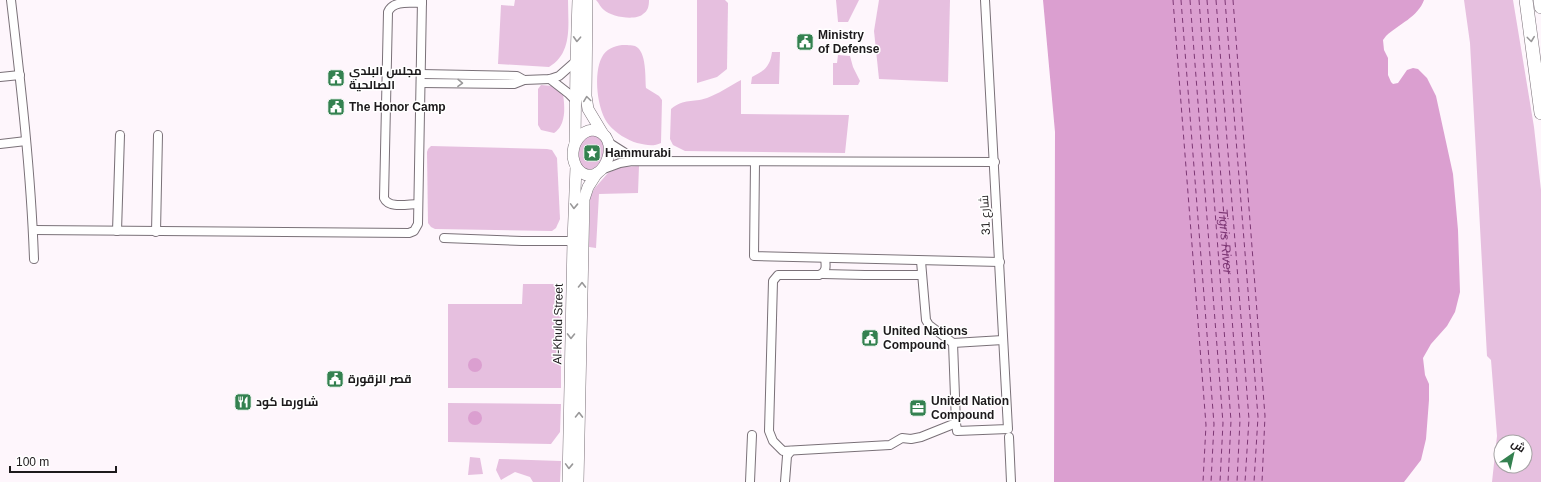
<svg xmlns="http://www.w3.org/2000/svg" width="1541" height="482" viewBox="0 0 1541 482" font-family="Helvetica,Cairo,sans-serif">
<rect width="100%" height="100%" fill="#fef6fc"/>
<!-- green -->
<g fill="#e6bfdf" fill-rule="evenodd">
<path d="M515,0H568C568,24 573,53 549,67L498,64L501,5L514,6Z"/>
<path d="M596,0H649C649,6 648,11 643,14C636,21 611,17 604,10C601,8 599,3 596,0Z"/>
<path d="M697,0H725L728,3L727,69L717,77L697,83Z"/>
<path d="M836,0H859L848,22H838Z"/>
<path d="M879,0H950L948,82L879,79L874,31Z"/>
<path d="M1464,0H1513L1534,127L1541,190V482H1492L1497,436L1491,360L1487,356L1470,43ZM1501,442H1525V466H1501Z"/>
<path d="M622,45C626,45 632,45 635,46C647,51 645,78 646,88L659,96L662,100L661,143C653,147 646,145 637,143C627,140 616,133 609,125C597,111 593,73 602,57C606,49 614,46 622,45Z"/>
<path d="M772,52H780L779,84H751L752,77C764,71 770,67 772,52Z"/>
<path d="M838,55L850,56L853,67L860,81L858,85H833V63H837Z"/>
<path d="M741,80V114L849,115L845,153L685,151L673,145L670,139L671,109C685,98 692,103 707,98C718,94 730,86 741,80Z"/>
<path d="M541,85L553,86L563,94C565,108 566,125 554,133L541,130L538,125V89Z"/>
<path d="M595,134L603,141L604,160L592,171L580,167L577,150L585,137Z"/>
<path d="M431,146L547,149L552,150L557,158L560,219L556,228L552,231L435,229L431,227L428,223L427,152L428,149Z"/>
<path d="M639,166L638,193L599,194L596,248L589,247L590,198L594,189L608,173L620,167Z"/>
<path d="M523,284H561V388H448V304H522Z"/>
<path d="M448,403L561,404L560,432L551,444L448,442Z"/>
<path d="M470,457L480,458L483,474L468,475Z"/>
<path d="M499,459L561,461L560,482H533L530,477L515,472L501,480L496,470Z"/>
</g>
<!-- water -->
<g fill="#db9fd0">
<path d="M1043,0H1424C1418,17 1399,24 1386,36L1383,40L1384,50L1388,58V75L1391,82L1393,84L1398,83L1407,70L1413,68L1418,69L1427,78L1436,96L1453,174L1458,230L1460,292L1455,312L1447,326L1431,344L1423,358L1425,375L1429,384V400L1426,439L1421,460L1404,482H1054L1055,132Z"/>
<circle cx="475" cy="365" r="7"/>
<circle cx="475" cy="418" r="7"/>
</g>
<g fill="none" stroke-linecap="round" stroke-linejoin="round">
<!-- ferry -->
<g stroke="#7d3774" stroke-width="1" stroke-dasharray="5 4" stroke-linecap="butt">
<path d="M1173,0L1206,425L1203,482"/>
<path d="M1181,0L1214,424L1211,482"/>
<path d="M1190,0L1223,423L1220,482"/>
<path d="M1199,0L1231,421L1228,482"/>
<path id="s1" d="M1207,0L1240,420L1237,482"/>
<path d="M1216,0L1249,419L1245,482"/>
<path d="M1225,0L1258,417L1254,482"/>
<path d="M1233,0L1265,416L1262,482"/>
</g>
<defs>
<g id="street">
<path d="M11,0C21,86 31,173 34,259"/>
<path d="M421,74L517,76L524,80L550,79L559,76L576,61"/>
<path d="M0,77L20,75"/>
<path d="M550,79L568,93L576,101"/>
<path d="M421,83L514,84L524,80"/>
<path d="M608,142L630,156L639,160"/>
<path d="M0,144L26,141"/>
<path d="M755,162L754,256L1000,262"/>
<path d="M601,170L620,163L632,161L995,162"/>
<path d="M418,204C408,204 389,209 384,198L388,12C393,0 410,3 422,3"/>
<path d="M33,230L409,233L414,231L418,224L422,0"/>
<path d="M117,231L120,135"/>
<path d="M156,232L158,135"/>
<path d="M444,238L522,241H573"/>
<path d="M825,258C826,266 827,272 819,275H778L773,281L769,431L773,441L783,451L890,445L902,438L911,439L921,437L956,423L953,343L929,325L926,320L921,261"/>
<path d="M823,274L865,275H922"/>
<path d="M953,343L1003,340"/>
<path d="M956,423L957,431L1008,429L985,0"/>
<path d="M1009,437L1011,482"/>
<path d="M750,482L752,435"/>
<path d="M785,482L787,456L791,451"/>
</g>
<g id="secondary">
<path d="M587,0L586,96L588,109L603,134"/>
<path d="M593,130C624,134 605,187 582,173C576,169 574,163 573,157C572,144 580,131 593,130Z"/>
<path d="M575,143L576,61L578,0"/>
<path d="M568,482L573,241L576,167"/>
<path d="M578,482L584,199L588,187L597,173"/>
</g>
<g id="primary">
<path d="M1526,0L1541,113"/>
<path d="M1540,0L1541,7"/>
</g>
</defs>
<!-- street casing -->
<use href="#street" stroke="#7a7178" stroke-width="10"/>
<!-- secondary casing -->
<use href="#secondary" stroke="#7a7178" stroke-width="12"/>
<!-- primary casing -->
<use href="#primary" stroke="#7a7178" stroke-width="14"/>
<!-- street -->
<use href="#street" stroke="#fff" stroke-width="8"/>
<!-- secondary -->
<use href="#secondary" stroke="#fff" stroke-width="11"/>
<!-- primary -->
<use href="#primary" stroke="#fff" stroke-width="13"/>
</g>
<!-- one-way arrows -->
<defs><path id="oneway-chevron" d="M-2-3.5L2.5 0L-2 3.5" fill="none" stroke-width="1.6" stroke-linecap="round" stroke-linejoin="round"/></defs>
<g stroke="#999899">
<use href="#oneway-chevron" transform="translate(577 39) rotate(93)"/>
<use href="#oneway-chevron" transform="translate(1531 39) rotate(83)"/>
<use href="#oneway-chevron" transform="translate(460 83) rotate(1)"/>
<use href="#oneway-chevron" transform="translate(587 99) rotate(-98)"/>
<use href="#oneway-chevron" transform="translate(574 206) rotate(92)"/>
<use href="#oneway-chevron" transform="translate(582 285) rotate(-89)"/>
<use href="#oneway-chevron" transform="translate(571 336) rotate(91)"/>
<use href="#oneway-chevron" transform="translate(579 415) rotate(-89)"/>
<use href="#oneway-chevron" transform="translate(569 466) rotate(92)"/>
</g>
<!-- icons -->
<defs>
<symbol id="civic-square" viewBox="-11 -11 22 22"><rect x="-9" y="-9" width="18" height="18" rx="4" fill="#348150" stroke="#fff"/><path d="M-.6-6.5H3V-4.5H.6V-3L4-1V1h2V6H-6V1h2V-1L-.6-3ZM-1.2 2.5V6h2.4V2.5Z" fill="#fff"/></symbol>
<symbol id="sight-square" viewBox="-11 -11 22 22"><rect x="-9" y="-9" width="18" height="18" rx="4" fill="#348150" stroke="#fff"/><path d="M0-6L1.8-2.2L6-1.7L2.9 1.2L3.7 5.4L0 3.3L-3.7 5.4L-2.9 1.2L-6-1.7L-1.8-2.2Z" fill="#fff"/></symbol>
<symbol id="restaurant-square" viewBox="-11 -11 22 22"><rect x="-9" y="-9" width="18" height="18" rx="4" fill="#348150" stroke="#fff"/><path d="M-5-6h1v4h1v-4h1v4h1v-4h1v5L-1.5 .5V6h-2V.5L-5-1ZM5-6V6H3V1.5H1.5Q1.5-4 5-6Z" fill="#fff"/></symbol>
<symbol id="office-square" viewBox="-11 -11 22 22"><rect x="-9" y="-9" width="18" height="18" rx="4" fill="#348150" stroke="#fff"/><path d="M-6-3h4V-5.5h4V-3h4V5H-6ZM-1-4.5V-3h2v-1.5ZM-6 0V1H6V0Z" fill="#fff"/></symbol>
</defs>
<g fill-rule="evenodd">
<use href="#civic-square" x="795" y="32" width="20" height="20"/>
<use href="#civic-square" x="326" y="68" width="20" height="20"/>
<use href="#civic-square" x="326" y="97" width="20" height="20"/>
<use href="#sight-square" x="582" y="143" width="20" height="20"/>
<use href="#civic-square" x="860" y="328" width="20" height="20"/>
<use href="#civic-square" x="325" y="369" width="20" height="20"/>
<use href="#restaurant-square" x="233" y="392" width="20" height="20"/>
<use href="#office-square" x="908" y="398" width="20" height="20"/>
</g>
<g text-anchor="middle" stroke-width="3" stroke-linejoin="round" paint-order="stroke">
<!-- poi labels -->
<g font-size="12" font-weight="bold" fill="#1d1a1c" stroke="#fff" text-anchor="start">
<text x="818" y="39">Ministry<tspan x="818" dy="14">of Defense</tspan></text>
<text x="349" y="75">مجلس البلدي<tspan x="349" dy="14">الصالحية</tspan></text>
<text x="349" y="111">The Honor Camp</text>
<text x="605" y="157">Hammurabi</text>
<text x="883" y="335">United Nations<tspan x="883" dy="14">Compound</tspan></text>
<text x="348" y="383">قصر الزقورة</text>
<text x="931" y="405">United Nation<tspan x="931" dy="14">Compound</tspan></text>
<text x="256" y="406">شاورما كود</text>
</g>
<!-- street labels -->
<g font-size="12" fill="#1d1a1c" stroke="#fff">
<text transform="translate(985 215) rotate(-93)" y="4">شارع 31</text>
<text transform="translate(558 324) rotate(-89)" y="4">Al-Khuld Street</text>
</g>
<!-- water labels -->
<g font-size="13" font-style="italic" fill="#7d3774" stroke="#fff">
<text dy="5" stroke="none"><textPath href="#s1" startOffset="242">Tigris River</textPath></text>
</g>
</g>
<!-- north arrow -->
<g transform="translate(1513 454) rotate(34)"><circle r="19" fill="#ffffff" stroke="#a5a3a4"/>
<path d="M0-3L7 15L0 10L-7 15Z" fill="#348150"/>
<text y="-6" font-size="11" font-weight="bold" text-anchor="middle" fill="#1d1a1c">ش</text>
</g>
<!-- scale -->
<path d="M10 466v6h106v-6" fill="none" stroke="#1d1a1c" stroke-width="2"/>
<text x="16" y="466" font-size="12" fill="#1d1a1c" stroke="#ffffff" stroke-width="3" paint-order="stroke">100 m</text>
</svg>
